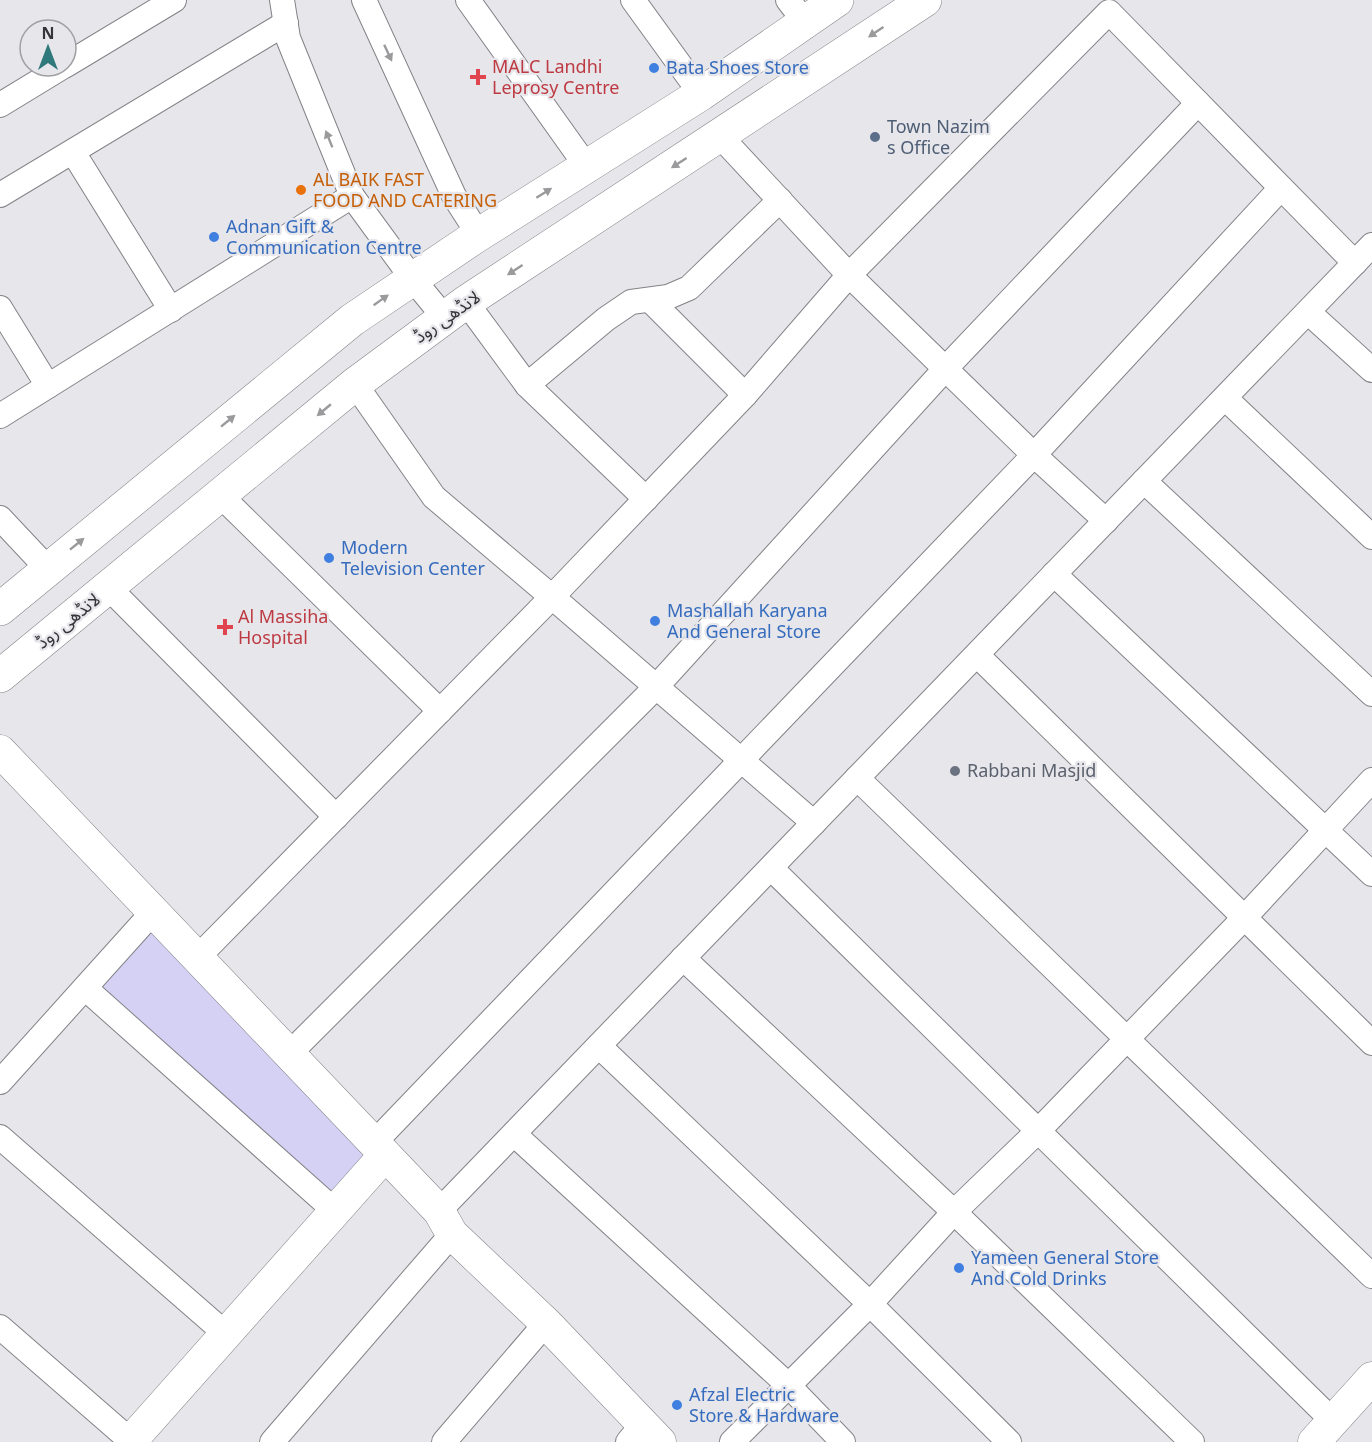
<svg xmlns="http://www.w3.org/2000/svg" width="1372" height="1442" viewBox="0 0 1372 1442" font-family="'Noto Sans','Noto Sans Arabic',sans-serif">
<rect width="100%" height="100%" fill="#e6e6eb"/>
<!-- green -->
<path fill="#d5d1f5" d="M153,912L385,1155L335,1211L85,988Z"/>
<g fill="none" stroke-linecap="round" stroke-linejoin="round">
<defs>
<g id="minor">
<path d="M282,0L288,38L352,196L412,278L444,317"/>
<path d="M364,0L454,196L479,235"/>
<path d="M468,0L587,167"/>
<path d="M633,0L701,94"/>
<path d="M788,0L805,22"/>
<path d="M66,65L174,0"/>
<path d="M0,105L64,66"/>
<path d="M720,136L849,275L1034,455L1106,521"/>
<path d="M73,152L171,310"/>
<path d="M0,195L286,23"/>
<path d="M650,300L745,395"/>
<path d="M466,302L527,385L646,499"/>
<path d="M0,308L48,386"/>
<path d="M1308,312L1372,370"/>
<path d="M355,384L434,497L565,608L814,823"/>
<path d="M527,385L606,319L631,302L668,297L689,288L780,200"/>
<path d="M1225,398L1372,537"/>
<path d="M0,416L352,196"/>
<path d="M1144,481L1372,694"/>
<path d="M220,495L440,711"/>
<path d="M0,518L47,568"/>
<path d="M1054,574L1372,874"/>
<path d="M108,587L336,817"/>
<path d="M977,655L1372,1043"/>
<path d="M857,778L1372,1276"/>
<path d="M771,868L1333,1421"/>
<path d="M197,958L552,597L745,395L849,275L1109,12L1355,263"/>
<path d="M683,958L954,1212L1192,1442"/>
<path d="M85,988L335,1211"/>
<path d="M599,1046L870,1304L1009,1442"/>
<path d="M289,1054L656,687L946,368L1198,103"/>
<path d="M0,1082L153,912"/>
<path d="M514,1134L788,1385L843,1442"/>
<path d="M0,1137L226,1334"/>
<path d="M374,1143L1034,455L1281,188"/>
<path d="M439,1211L1372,245"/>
<path d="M0,1327L131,1441"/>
<path d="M272,1442L452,1234"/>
<path d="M444,1442L546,1323"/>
<path d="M628,1442L643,1424"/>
<path d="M732,1442L870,1304L954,1212L1038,1131L1244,918L1372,780"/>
</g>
<g id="tertiary">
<path d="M0,751L439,1211L452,1234L546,1323L660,1442"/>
<path d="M130,1442L385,1155"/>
<path d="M1314,1442L1372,1378"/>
</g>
<g id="primary">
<path d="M0,609L352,320L475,237L701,94L837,0"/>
<path d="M0,676L355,384L466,302L925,0"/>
</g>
</defs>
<!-- minor casing -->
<use href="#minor" stroke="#838287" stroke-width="26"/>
<!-- tertiary casing -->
<use href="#tertiary" stroke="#838287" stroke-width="33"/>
<!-- primary casing -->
<use href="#primary" stroke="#838287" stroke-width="34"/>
<!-- minor -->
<use href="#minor" stroke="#fff" stroke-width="24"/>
<!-- tertiary -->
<use href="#tertiary" stroke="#fff" stroke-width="32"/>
<!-- primary -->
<use href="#primary" stroke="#fff" stroke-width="33"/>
</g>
<!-- one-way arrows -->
<defs><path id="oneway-solid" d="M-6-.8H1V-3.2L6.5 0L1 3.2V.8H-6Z" transform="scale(1.5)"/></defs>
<g fill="#9a9a9c">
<use href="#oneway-solid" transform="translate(876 32) rotate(146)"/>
<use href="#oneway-solid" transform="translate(388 53) rotate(65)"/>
<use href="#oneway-solid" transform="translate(329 139) rotate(-112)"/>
<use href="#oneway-solid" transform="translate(679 163) rotate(147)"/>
<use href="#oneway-solid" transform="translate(544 193) rotate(-32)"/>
<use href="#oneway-solid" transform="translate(515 270) rotate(147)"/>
<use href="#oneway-solid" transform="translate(381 300) rotate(-35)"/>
<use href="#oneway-solid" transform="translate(324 410) rotate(140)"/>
<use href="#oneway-solid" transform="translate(228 421) rotate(-39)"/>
<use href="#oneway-solid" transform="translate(77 544) rotate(-39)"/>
</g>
<!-- markers -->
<g fill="#3f7fe0" stroke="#e6e6eb" stroke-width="2">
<circle cx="654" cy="68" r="6"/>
<circle cx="214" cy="237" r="6"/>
<circle cx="329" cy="558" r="6"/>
<circle cx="655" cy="621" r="6"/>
<circle cx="959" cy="1268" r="6"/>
<circle cx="677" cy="1405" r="6"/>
</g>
<g fill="#e0444e" stroke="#e6e6eb" stroke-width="2">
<path d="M475 68h6v6h6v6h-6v6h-6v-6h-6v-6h6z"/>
<path d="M222 618h6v6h6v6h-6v6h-6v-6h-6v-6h6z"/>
</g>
<circle fill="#5c6f8a" stroke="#e6e6eb" stroke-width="2" cx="875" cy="137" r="6"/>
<circle fill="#e8710a" stroke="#e6e6eb" stroke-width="2" cx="301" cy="190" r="6"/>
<circle fill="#6b7280" stroke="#e6e6eb" stroke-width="2" cx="955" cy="771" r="6"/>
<g text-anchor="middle" stroke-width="4.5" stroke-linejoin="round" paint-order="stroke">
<!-- health labels -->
<g font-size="18" fill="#be3a42" stroke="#e6e6eb" text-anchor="start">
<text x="492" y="73">MALC Landhi<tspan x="492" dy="21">Leprosy Centre</tspan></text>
<text x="238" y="623">Al Massiha<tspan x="238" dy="21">Hospital</tspan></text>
</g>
<!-- shop labels -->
<g font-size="18" fill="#366cbe" stroke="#e6e6eb" text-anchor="start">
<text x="666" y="74">Bata Shoes Store</text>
<text x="226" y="233">Adnan Gift &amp;<tspan x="226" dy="21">Communication Centre</tspan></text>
<text x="341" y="554">Modern<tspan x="341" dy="21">Television Center</tspan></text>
<text x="667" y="617">Mashallah Karyana<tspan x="667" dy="21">And General Store</tspan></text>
<text x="971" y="1264">Yameen General Store<tspan x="971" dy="21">And Cold Drinks</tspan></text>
<text x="689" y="1401">Afzal Electric<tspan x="689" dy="21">Store &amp; Hardware</tspan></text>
</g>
<!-- service labels -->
<g font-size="18" fill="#4e5e75" stroke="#e6e6eb" text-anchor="start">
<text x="887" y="133">Town Nazim<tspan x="887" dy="21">s Office</tspan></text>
</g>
<!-- food labels -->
<g font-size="18" fill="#c56008" stroke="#e6e6eb" text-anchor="start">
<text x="313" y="186">AL BAIK FAST<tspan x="313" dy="21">FOOD AND CATERING</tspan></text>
</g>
<!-- street labels -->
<g font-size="18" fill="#363638" stroke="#e6e6eb">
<text transform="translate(447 317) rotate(-35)" y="6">لانڈھی روڈ</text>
<text transform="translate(68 621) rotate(-39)" y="6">لانڈھی روڈ</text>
</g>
<!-- worship labels -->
<g font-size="18" fill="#5b616d" stroke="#e6e6eb" text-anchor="start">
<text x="967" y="777">Rabbani Masjid</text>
</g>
</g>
<!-- north arrow -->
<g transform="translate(48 48)"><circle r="28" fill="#e6e6eb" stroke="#a0a0a3" stroke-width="1.5"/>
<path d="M0-4.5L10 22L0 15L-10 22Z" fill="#2f797c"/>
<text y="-9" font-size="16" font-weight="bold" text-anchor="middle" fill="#363638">N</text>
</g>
</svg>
